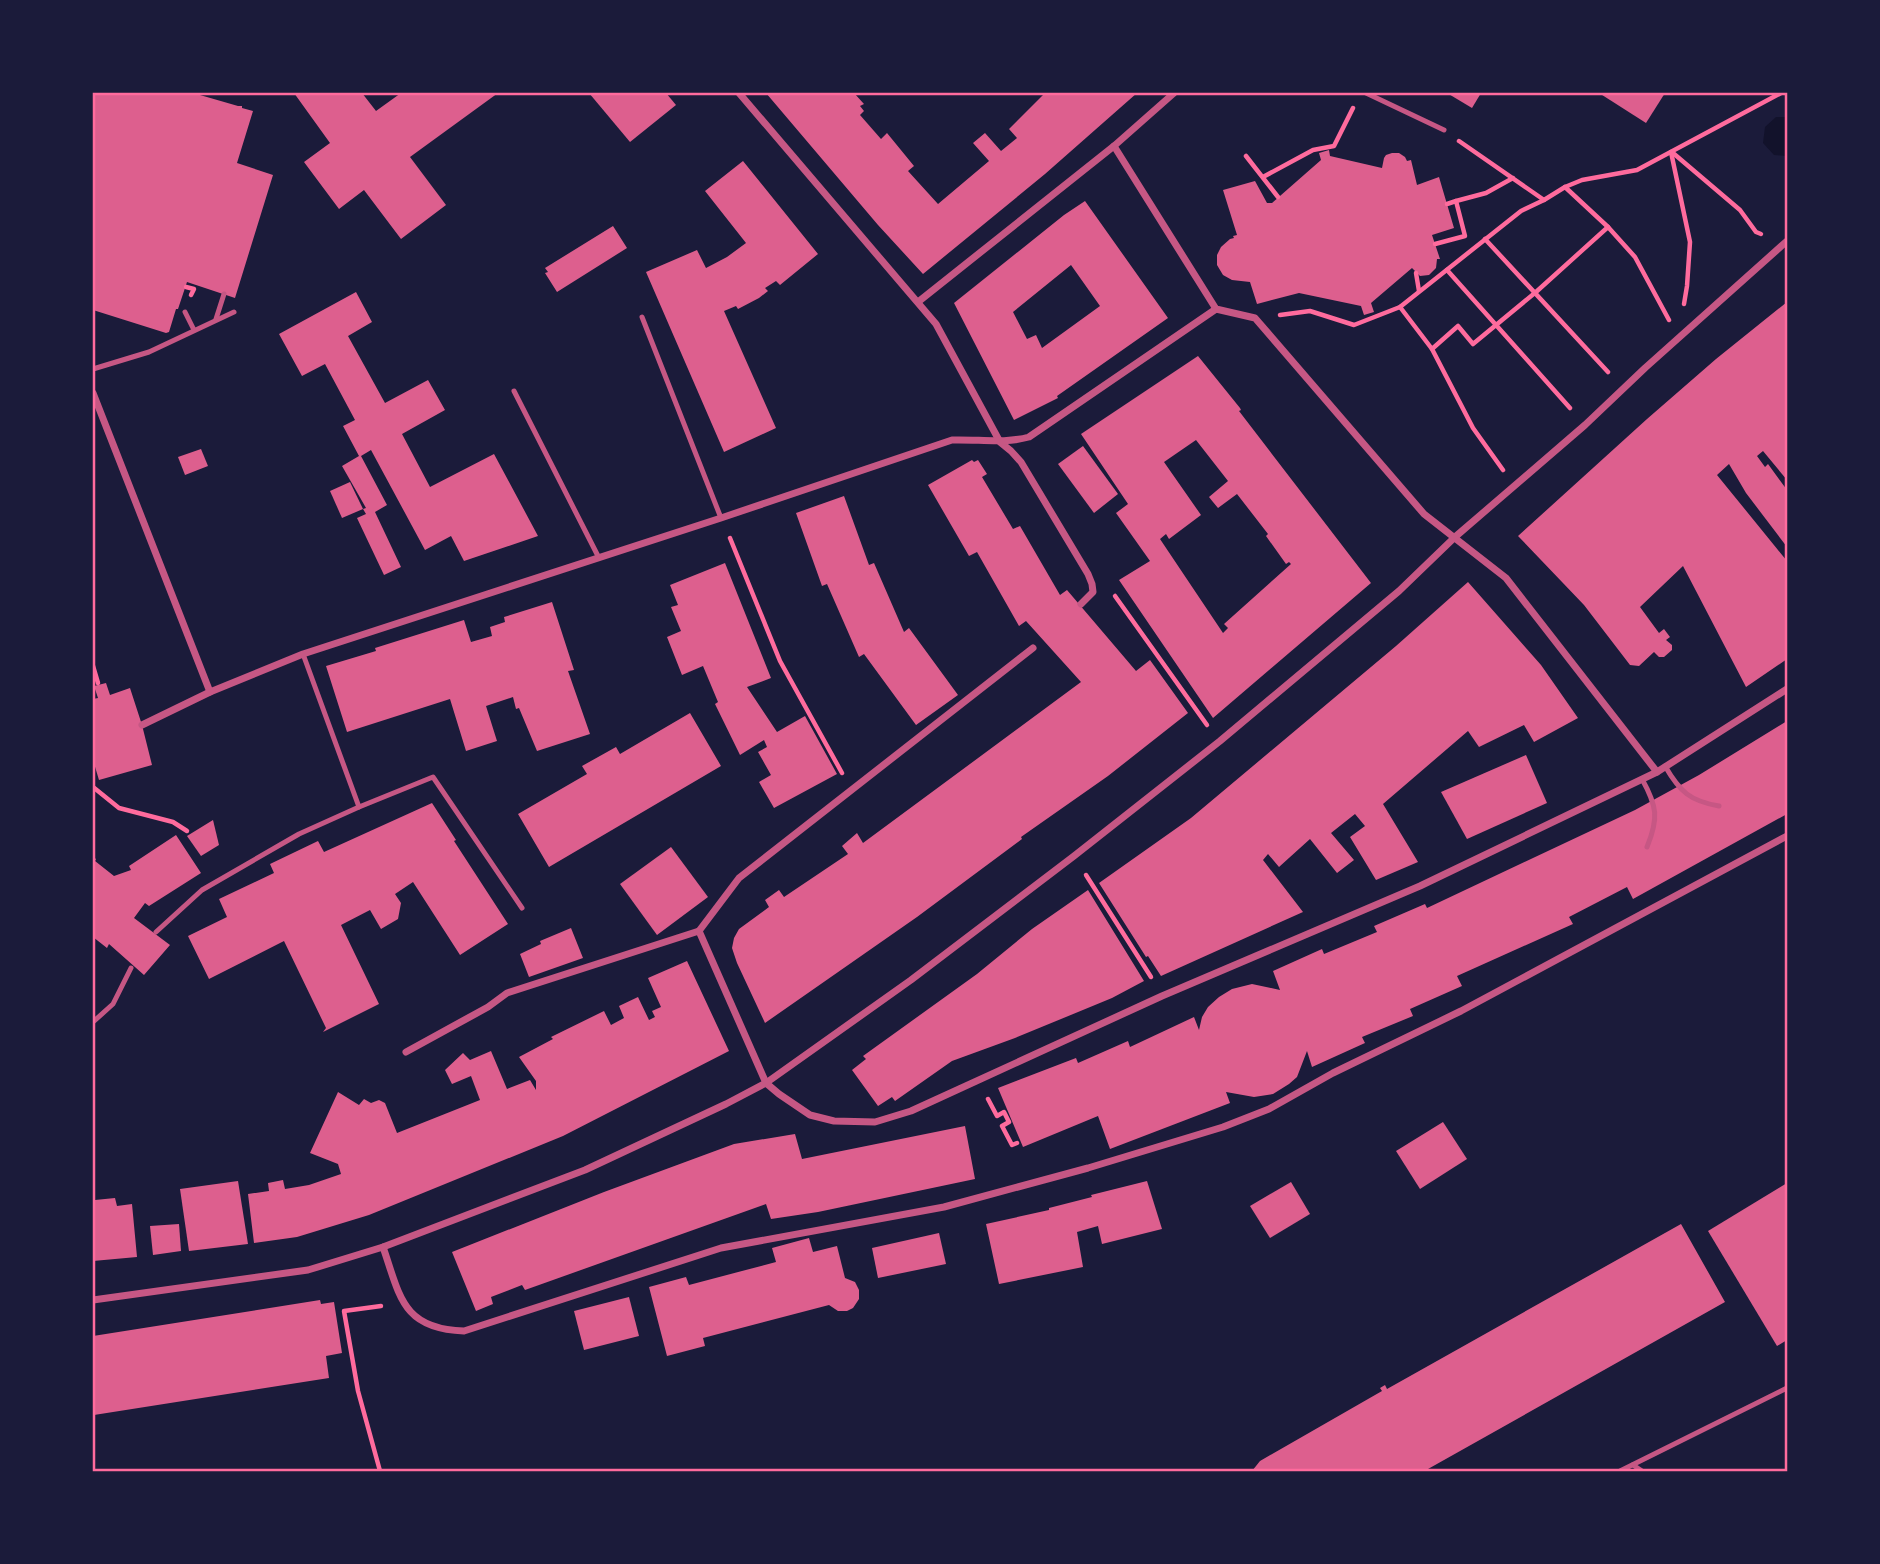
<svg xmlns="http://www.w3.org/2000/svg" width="1880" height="1564" viewBox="0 0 1880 1564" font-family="'Varela Round',sans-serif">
<rect width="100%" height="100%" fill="#1b1b3a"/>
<!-- water -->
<path fill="#12122b" d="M1776,117H1787V156L1774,155L1763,143L1765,127Z"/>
<!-- building -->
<g fill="#dd5f8e" fill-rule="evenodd">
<path d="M93,93H193L238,106H242V108L253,111L237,163L273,175L235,298L187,282L178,309H176L169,332L166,333L93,310Z"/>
<path d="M294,93H362L376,111L401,93H498L410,157L446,205L401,239L364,190L339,209L304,162L330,143Z"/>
<path d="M589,93H666L676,105L630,142Z"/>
<path d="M766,93H854L864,104L860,106L864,111L860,115L881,139L887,133L914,166L908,171L938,204L989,161L973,143L985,133L1001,151L1017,138L1009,129L1045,93H1137L1045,174L923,274L878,225Z"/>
<path d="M1447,93H1481L1472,108Z"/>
<path d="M1599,93H1665L1646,123Z"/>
<path d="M1329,150L1330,156L1382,168L1384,158L1386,155L1392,153H1399L1405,157L1407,161L1411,160L1417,185L1439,177L1454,228L1432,235L1440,259H1437L1436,268L1429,275L1420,276L1412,268L1371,303L1374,312L1364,315L1361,306L1299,293L1257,304L1250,282L1232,280L1223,275L1217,265V255L1221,247L1230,239L1234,238L1233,236L1237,235L1223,190L1255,181L1267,203H1272L1321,160L1319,153Z"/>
<path d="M743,161L818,254L780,285L776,281L765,288L768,291L759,298L738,309L736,306L724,311L776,428L724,452L646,272L697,250L706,268L727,257L746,243L705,191Z"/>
<path d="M1085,201L1168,318L1057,396L1058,398L1014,420L954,303L1064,215ZM1071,265L1100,306L1042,348L1036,335L1027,339L1013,312Z"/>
<path d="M613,226L627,248L557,292L545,273L548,272L545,268Z"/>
<path d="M356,292L372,322L348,336L385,403L428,380L445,410L402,434L430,487L494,454L538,536L464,561L451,536L425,550L371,450L361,456L387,505L375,512L401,567L384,575L357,518L366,514L363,509L366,508L342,466L359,456L343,426L355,420L325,364L302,376L279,334Z"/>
<path d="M1787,302V480L1763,451L1757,456L1765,467L1768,464L1787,490V547L1746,493L1729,464L1717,475L1787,561V659L1746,687L1683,566L1640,607L1659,633L1664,629L1670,637L1666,640L1672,645V650L1664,657H1659L1654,652L1639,666L1630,665L1584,605L1518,536L1647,419L1716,359Z"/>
<path d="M1198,356L1240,408L1241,410L1239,411L1371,583L1213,718L1119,580L1150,561L1116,513L1128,504L1081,434ZM1196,440L1228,481L1209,497L1213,502L1218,508L1237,494L1268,534L1266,536L1286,564L1289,562L1291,564L1224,624L1228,628L1223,633L1160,539L1166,534L1169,539L1201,515L1164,462Z"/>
<path d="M1083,446L1118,494L1094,513L1058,464Z"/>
<path d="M201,449L208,466L185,475L178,457Z"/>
<path d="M972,460L974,462L978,460L987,474L982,477L1013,529L1020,526L1060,595L1067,590L1136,671L1150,660L1188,713L1108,776L1021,837L1022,839L917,917L765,1023L737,963L732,948L734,938L739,929L769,907L765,900L779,890L784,897L848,854L842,846L857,833L863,843L1081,682L1026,621L1019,626L977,552L969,556L928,485Z"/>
<path d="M350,482L363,509L342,518L330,491Z"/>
<path d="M844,496L869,565L874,563L904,632L909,628L958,695L916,725L864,654L859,657L827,584L822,586L796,513Z"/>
<path d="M725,563L771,678L747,687L777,732L805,716L837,774L774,808L759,782L771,775L758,752L767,747L764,740L740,755L715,704L718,702L703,666L682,675L667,637L681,631L671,607L678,605L670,585Z"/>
<path d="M1468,582L1541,665L1578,718L1534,742L1524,725L1479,747L1468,731L1383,804L1418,862L1376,880L1350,837L1365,826L1355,814L1331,833L1354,860L1337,873L1310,839L1279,867L1268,854L1263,860L1303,912L1161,976L1148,956L1146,957L1099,883L1191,818L1396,646Z"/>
<path d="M552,602L574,670L568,671L590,734L537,751L519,708L516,709L513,697L486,706L497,741L466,751L450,699L347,732L326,666L376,651L375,648L464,620L471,642L492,636L490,627L505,622L504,617Z"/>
<path d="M106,683L110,695L130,688L142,725L152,765L99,780L93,760V699L98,698L94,686Z"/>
<path d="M690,713L721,766L549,867L518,814L587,774L582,766L616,747L620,754Z"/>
<path d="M1787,721V814L1633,899L1627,887L1569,917L1573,924L1457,976L1462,986L1410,1009L1413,1016L1362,1037L1365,1043L1312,1067L1307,1051L1297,1077L1289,1084L1273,1094L1254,1097L1226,1092L1230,1103L1110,1149L1098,1116L1023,1147L998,1088L1076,1058L1078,1063L1128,1041L1130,1047L1194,1017L1199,1030L1202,1017L1208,1007L1219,997L1232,989L1252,984L1280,990L1273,971L1322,949L1324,954L1377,932L1374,926L1425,904L1427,908L1635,810L1699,775Z"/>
<path d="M1526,755L1547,803L1467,839L1441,792Z"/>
<path d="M432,803L456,840L454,841L508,924L460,955L413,882L395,894L401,903L398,919L381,929L370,910L341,925L379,1004L323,1032L326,1028L284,941L209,979L188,936L227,917L219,899L274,873L270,864L318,841L324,852Z"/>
<path d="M213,820L219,845L201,856L187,836Z"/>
<path d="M176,835L201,873L149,906L145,903L134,918L170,945L144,975L109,944L107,948L93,937V857L96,859L95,861L114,876L131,870L129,866Z"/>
<path d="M671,847L708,897L657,935L620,884Z"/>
<path d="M1088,890L1144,981L1112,998L1015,1038L952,1061L895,1101L892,1097L878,1106L852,1070L866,1059L863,1056L977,974L1032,929Z"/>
<path d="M571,928L583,958L529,977L520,954L541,944L540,941Z"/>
<path d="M687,961L729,1051L563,1136L369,1215L297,1237L254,1243L248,1194L269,1191L268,1183L283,1180L285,1189L309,1185L341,1174L338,1164L310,1153L338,1092L359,1105L364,1099L371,1103L379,1100L385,1103L397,1133L480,1100L471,1076L452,1084L445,1070L463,1053L470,1060L491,1051L507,1089L530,1080L536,1090V1081L519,1057L553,1039L551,1037L604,1011L611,1025L624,1018L619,1006L638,997L649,1020L655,1017L652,1011L661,1007L648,978Z"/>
<path d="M1443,1122L1467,1159L1420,1189L1396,1151Z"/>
<path d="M965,1126L975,1179L818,1212L771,1219L766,1204L525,1290L522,1285L491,1297L493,1304L476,1311L452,1252L604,1192L734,1144L795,1134L802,1159Z"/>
<path d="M238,1181L248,1244L189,1251L180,1189Z"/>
<path d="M1147,1181L1162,1229L1102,1244L1098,1226L1077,1232L1083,1267L999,1284L986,1224L1049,1210V1208L1092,1197L1091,1195Z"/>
<path d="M1291,1182L1310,1214L1270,1238L1250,1206Z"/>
<path d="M1787,1183V1340L1777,1346L1708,1231Z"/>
<path d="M115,1198L117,1206L132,1204L137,1257L93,1261V1208H95V1200Z"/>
<path d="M179,1224L181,1251L153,1255L150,1226Z"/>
<path d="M1681,1224L1725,1302L1428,1469L1429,1471H1252L1260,1461L1382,1391L1380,1388L1385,1385L1387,1389Z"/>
<path d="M939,1233L946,1264L878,1278L872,1248Z"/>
<path d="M809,1238L813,1252L837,1246L845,1278L855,1282L859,1290V1299L853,1308L847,1311H838L829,1305L703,1338L705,1346L667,1356L649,1287L686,1277L689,1285L776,1262L772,1248Z"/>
<path d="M629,1297L639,1336L584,1350L574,1311Z"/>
<path d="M320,1300L321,1304L334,1302L342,1353L326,1356L329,1378L94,1415L93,1336Z"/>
</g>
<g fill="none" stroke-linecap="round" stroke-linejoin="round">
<!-- path -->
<g stroke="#ff6b9d" stroke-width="4.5">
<path d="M1459,141L1544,200"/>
<path d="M1671,152L1690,242L1687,286L1684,304"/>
<path d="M1673,153L1740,210L1756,232L1761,234"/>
<path d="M1246,156L1278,197"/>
<path d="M1263,177L1313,150L1334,146L1353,108"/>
<path d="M1565,187L1608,227L1635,257L1669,320"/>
<path d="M1456,201L1486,193L1513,178"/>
<path d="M1485,239L1608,372"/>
<path d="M1435,244L1465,236L1456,201L1447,204"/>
<path d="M1447,270L1570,408"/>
<path d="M1416,273L1419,291"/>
<path d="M186,287L194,289L191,295"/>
<path d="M1400,307L1432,349"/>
<path d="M1280,315L1310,311L1354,325L1400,307L1521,211L1544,200L1565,187L1582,180L1637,170L1781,93"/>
<path d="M1503,470L1473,428L1432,349L1458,326L1473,344L1536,292L1608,227"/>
<path d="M730,538L780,661L842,773"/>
<path d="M1115,596L1207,725"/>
<path d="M93,666L98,683"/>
<path d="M93,787L119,808L173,822L187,831"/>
<path d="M1086,875L1151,977"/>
<path d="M988,1099L997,1116L1004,1112L1009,1122L1002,1126L1012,1145L1017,1143"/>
<path d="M380,1471L358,1391L344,1311L381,1306"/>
</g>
<!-- service -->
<g stroke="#c65784" stroke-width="5">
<path d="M1366,93L1444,130"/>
<path d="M185,312L194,330"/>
<path d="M642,317L721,518"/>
<path d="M216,319L224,294"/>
<path d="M93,369L149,352L234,312"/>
<path d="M514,391L599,558"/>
<path d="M1665,766C1680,792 1690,801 1719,806"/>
<path d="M1642,779C1657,806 1659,818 1647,847"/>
<path d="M359,807L433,777L522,908"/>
<path d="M156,932L202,890L299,834L359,807L303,654"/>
<path d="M93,1022L113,1004L131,968"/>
<path d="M1633,1465L1642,1471"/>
<path d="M1620,1471L1787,1388"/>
</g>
<!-- minor -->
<g stroke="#c65784" stroke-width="7">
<path d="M739,93L936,324L1000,442L1011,451L1021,462L1088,574L1092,584L1093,592L1081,604"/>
<path d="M1114,146L1216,309L1255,318L1424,514L1506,578L1657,772"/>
<path d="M918,302L1114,146L1174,93"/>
<path d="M93,393L210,692"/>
<path d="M1033,648L739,878L699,931L766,1083L779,1094L810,1115L834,1121L875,1122L911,1111L1162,996L1420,886L1657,772L1787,689"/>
<path d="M142,725L210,692L303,654L721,518L952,440C979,439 1004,444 1029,437L1216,309"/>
<path d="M406,1052L488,1007L507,993L699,931"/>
<path d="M383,1247C400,1296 402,1329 464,1331L721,1248L944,1207L1088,1168L1223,1127L1269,1109L1333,1073L1461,1011L1787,836"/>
<path d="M93,1300L308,1270L383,1247L585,1170L726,1104L766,1083L911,980L1074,856L1220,741L1399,591L1455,537L1585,425L1645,368L1787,241"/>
</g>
</g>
<!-- border -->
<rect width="1880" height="1564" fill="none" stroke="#1b1b3a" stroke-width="189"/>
<rect x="94" y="94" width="1692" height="1376" fill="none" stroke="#ff6b9d" stroke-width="2.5"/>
</svg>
